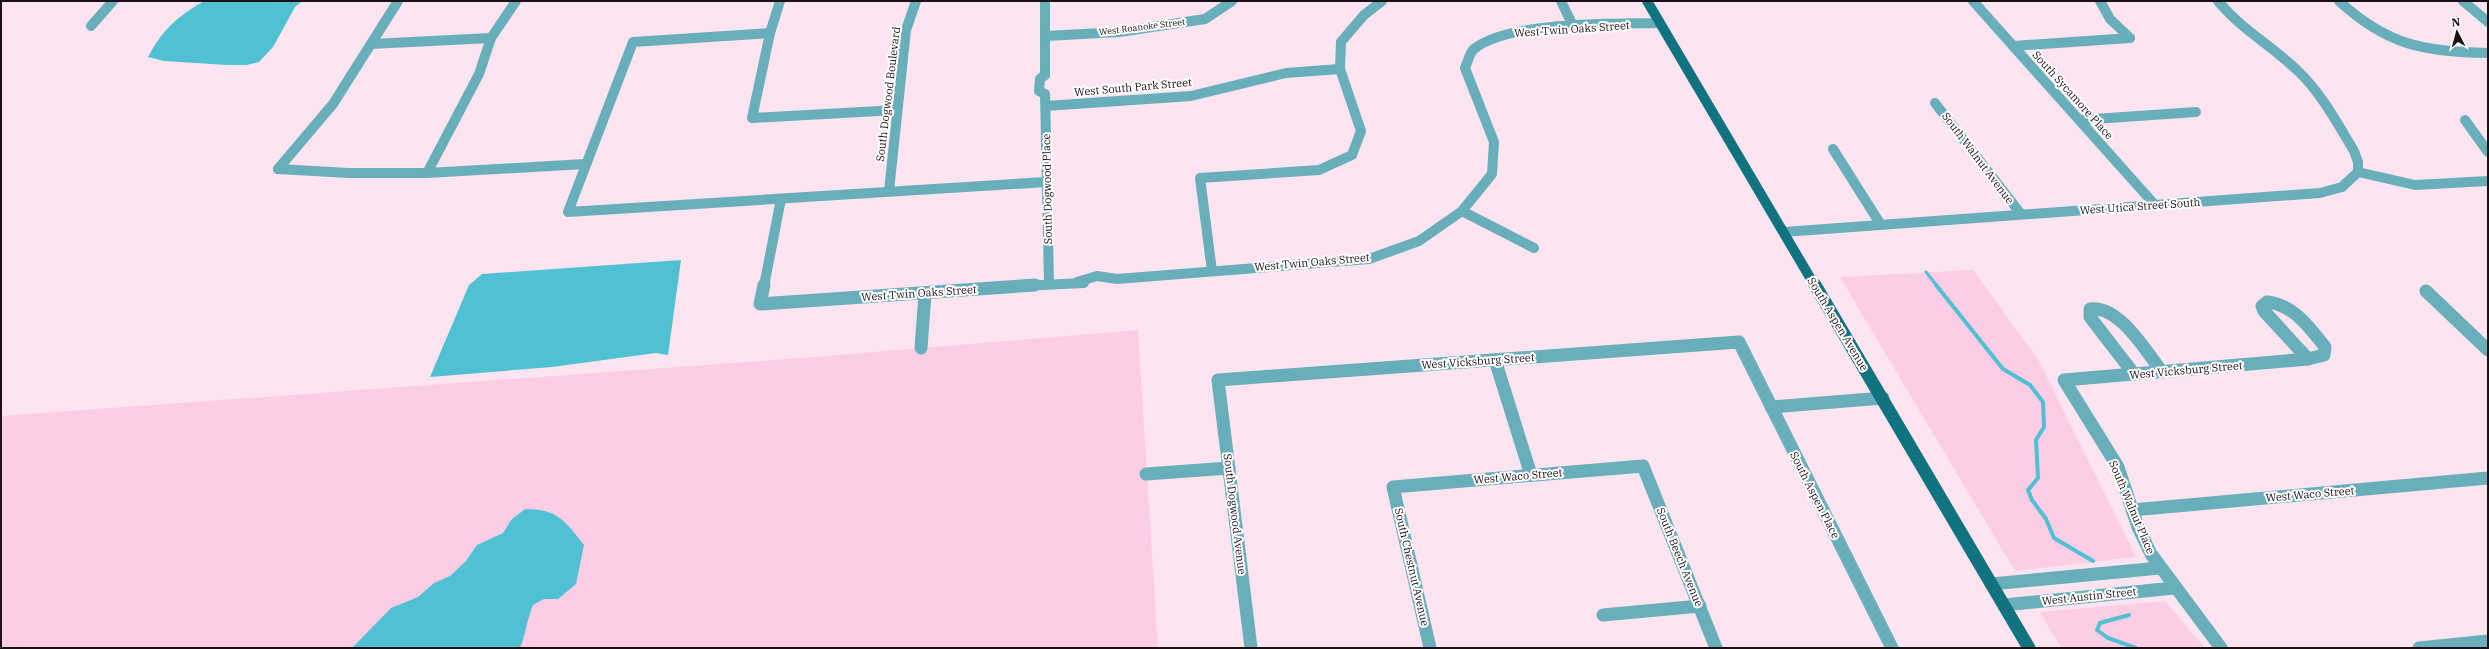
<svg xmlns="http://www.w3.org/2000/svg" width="2489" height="649" viewBox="0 0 2489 649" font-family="'IBM Plex Serif',serif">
<rect width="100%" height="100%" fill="#fce4f0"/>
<!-- green -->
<g fill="#fdcde6">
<path d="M1973,270L2039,361L2136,557L2015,571L1840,277Z"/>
<path d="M1138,330L1158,648H1V416L801,358Z"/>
<path d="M2165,601L2205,648H2061L2040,612Z"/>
</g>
<!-- water -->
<g fill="#50c1d3">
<path d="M204,1H302L295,7L273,47L259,62L247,65H227L164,61L148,57C163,29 177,17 204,1Z"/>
<path d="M681,260L668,355L656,353L552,367L430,377L469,285L482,274Z"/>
<path d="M525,509C558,509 565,521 584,545L576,584L558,599H544L533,605C527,619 526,634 520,648H352L391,608L418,597L434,583L450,576L466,561L477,545L503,533L511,520Z"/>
</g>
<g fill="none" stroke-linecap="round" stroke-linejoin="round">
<!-- stream-far1 -->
<path stroke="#50c1d3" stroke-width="3" d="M1926,272L1937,286"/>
<!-- stream -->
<g stroke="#50c1d3" stroke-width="4">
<path d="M1936,285L2003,369L2030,385L2043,402L2044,427L2036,440L2038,478L2028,490L2032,500L2046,519L2054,538L2093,561"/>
<path d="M2129,615L2100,623L2097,630L2108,638L2136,648"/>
</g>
<!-- street-far1 -->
<g stroke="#68afbb" stroke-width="10">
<path d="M780,1L770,33L752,118L897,110"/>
<path d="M1045,1V75"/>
<path d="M1561,1L1574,28"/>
<path d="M1973,1L2155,205"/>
<path d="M2100,1L2110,19L2130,38"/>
<path d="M2218,1C2241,29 2272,46 2298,71C2322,94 2337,123 2354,151L2358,162V172"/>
<path d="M2339,1C2387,45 2424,52 2488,53"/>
<path d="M2463,1L2488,22"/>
<path d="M91,26L113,1"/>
<path d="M770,33L633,42L568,212L1046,182"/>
<path d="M1046,36L1119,32L1205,19L1232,1"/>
<path d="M371,44L491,38"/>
<path d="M2013,46L2130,38"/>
<path d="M1045,75L1040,79L1039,91L1045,94"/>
<path d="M1045,94L1049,284"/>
<path d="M1935,103L2021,214"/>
<path d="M1046,106L1191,96L1286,73L1340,69"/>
<path d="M2080,120L2196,112"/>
<path d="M2465,120L2488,152"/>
<path d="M1833,149L1881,225"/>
<path d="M278,169L349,173H427L585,164"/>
<path d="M278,169L333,104L398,1"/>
<path d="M2358,172L2415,185L2488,181"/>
<path d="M427,173L479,74L491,38L516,1"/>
<path d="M889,191L906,30L916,1"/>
<path d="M1462,211L1534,248"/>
<path d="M1784,232L2320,193L2342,187L2358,172"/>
<path d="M1212,271L1200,178L1319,170L1352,155L1361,131L1340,69L1341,42L1364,15L1382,1"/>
<path d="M1077,282L1097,276L1117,279L1369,259L1419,241L1462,211L1492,174L1494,142L1465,68C1468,62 1469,53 1474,49C1509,21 1614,24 1659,23"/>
<path d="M764,286L781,199"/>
<path d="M1021,286L1084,283"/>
</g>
<!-- street -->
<g stroke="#68afbb" stroke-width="13">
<path d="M764,285L760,304L1035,285"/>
<path d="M2426,291L2488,350"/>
<path d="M2267,302C2293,304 2310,328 2325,347L2324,355L2308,359L2264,311L2262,306Z"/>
<path d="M921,348L925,294"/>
<path d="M1495,360L1531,475"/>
<path d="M2134,374L2090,317V309C2119,305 2146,351 2162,372"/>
<path d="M1771,407L1883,398"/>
<path d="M1146,474L1229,468"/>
<path d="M2132,510L2488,478"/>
<path d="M1991,584L2160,568"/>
<path d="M2004,605L2174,588"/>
<path d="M1603,615L1700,606"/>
<path d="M1251,648L1218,380L1739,342L1892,648"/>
<path d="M1430,648L1393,487L1643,466L1716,648"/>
<path d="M2221,648L2151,554L2138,527L2118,467L2064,380L2308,359"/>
<path d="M2419,648L2488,641"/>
</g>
<!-- primary-far1 -->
<path stroke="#117280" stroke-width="10" d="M1647,1L1815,286"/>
<!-- primary -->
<path stroke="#117280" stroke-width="13" d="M1815,285L2029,648"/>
</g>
<g text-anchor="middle" stroke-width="4" stroke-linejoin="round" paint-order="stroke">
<!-- far-street labels -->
<g font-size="9" fill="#1c0f16" stroke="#fff">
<text transform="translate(1142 27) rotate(-7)" y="3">West Roanoke Street</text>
</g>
<!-- street labels -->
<g font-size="11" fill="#1c0f16" stroke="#fff">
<text transform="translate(1572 29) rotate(-4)" y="4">West Twin Oaks Street</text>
<text transform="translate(1133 87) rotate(-5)" y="4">West South Park Street</text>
<text transform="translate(888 94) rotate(-83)" y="4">South Dogwood Boulevard</text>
<text transform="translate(2073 95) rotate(48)" y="4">South Sycamore Place</text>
<text transform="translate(1978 158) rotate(53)" y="4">South Walnut Avenue</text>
<text transform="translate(1047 189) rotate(-91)" y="4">South Dogwood Place</text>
<text transform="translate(2140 206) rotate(-4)" y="4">West Utica Street South</text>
<text transform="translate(1312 262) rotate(-5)" y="4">West Twin Oaks Street</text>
<text transform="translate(919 293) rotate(-4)" y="4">West Twin Oaks Street</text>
<text transform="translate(1838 324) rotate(59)" y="4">South Aspen Avenue</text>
<text transform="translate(1478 361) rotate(-4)" y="4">West Vicksburg Street</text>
<text transform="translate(2186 370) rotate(-5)" y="4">West Vicksburg Street</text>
<text transform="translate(1518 476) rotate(-5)" y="4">West Waco Street</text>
<text transform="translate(2310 494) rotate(-5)" y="4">West Waco Street</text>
<text transform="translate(1815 495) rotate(63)" y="4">South Aspen Place</text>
<text transform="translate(2132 507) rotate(67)" y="4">South Walnut Place</text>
<text transform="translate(1235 514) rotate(83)" y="4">South Dogwood Avenue</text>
<text transform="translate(1680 557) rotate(68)" y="4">South Beech Avenue</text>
<text transform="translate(1412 567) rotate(77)" y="4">South Chestnut Avenue</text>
<text transform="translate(2089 596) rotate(-6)" y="4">West Austin Street</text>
</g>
</g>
<!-- border -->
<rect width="2489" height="649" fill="none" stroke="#1c0f16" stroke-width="4"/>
<!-- north arrow -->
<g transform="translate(2457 32) rotate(354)" stroke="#ffffff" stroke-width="3" paint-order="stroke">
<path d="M0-3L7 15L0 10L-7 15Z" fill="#1c0f16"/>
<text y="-6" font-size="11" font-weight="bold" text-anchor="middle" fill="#1c0f16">N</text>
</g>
</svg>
